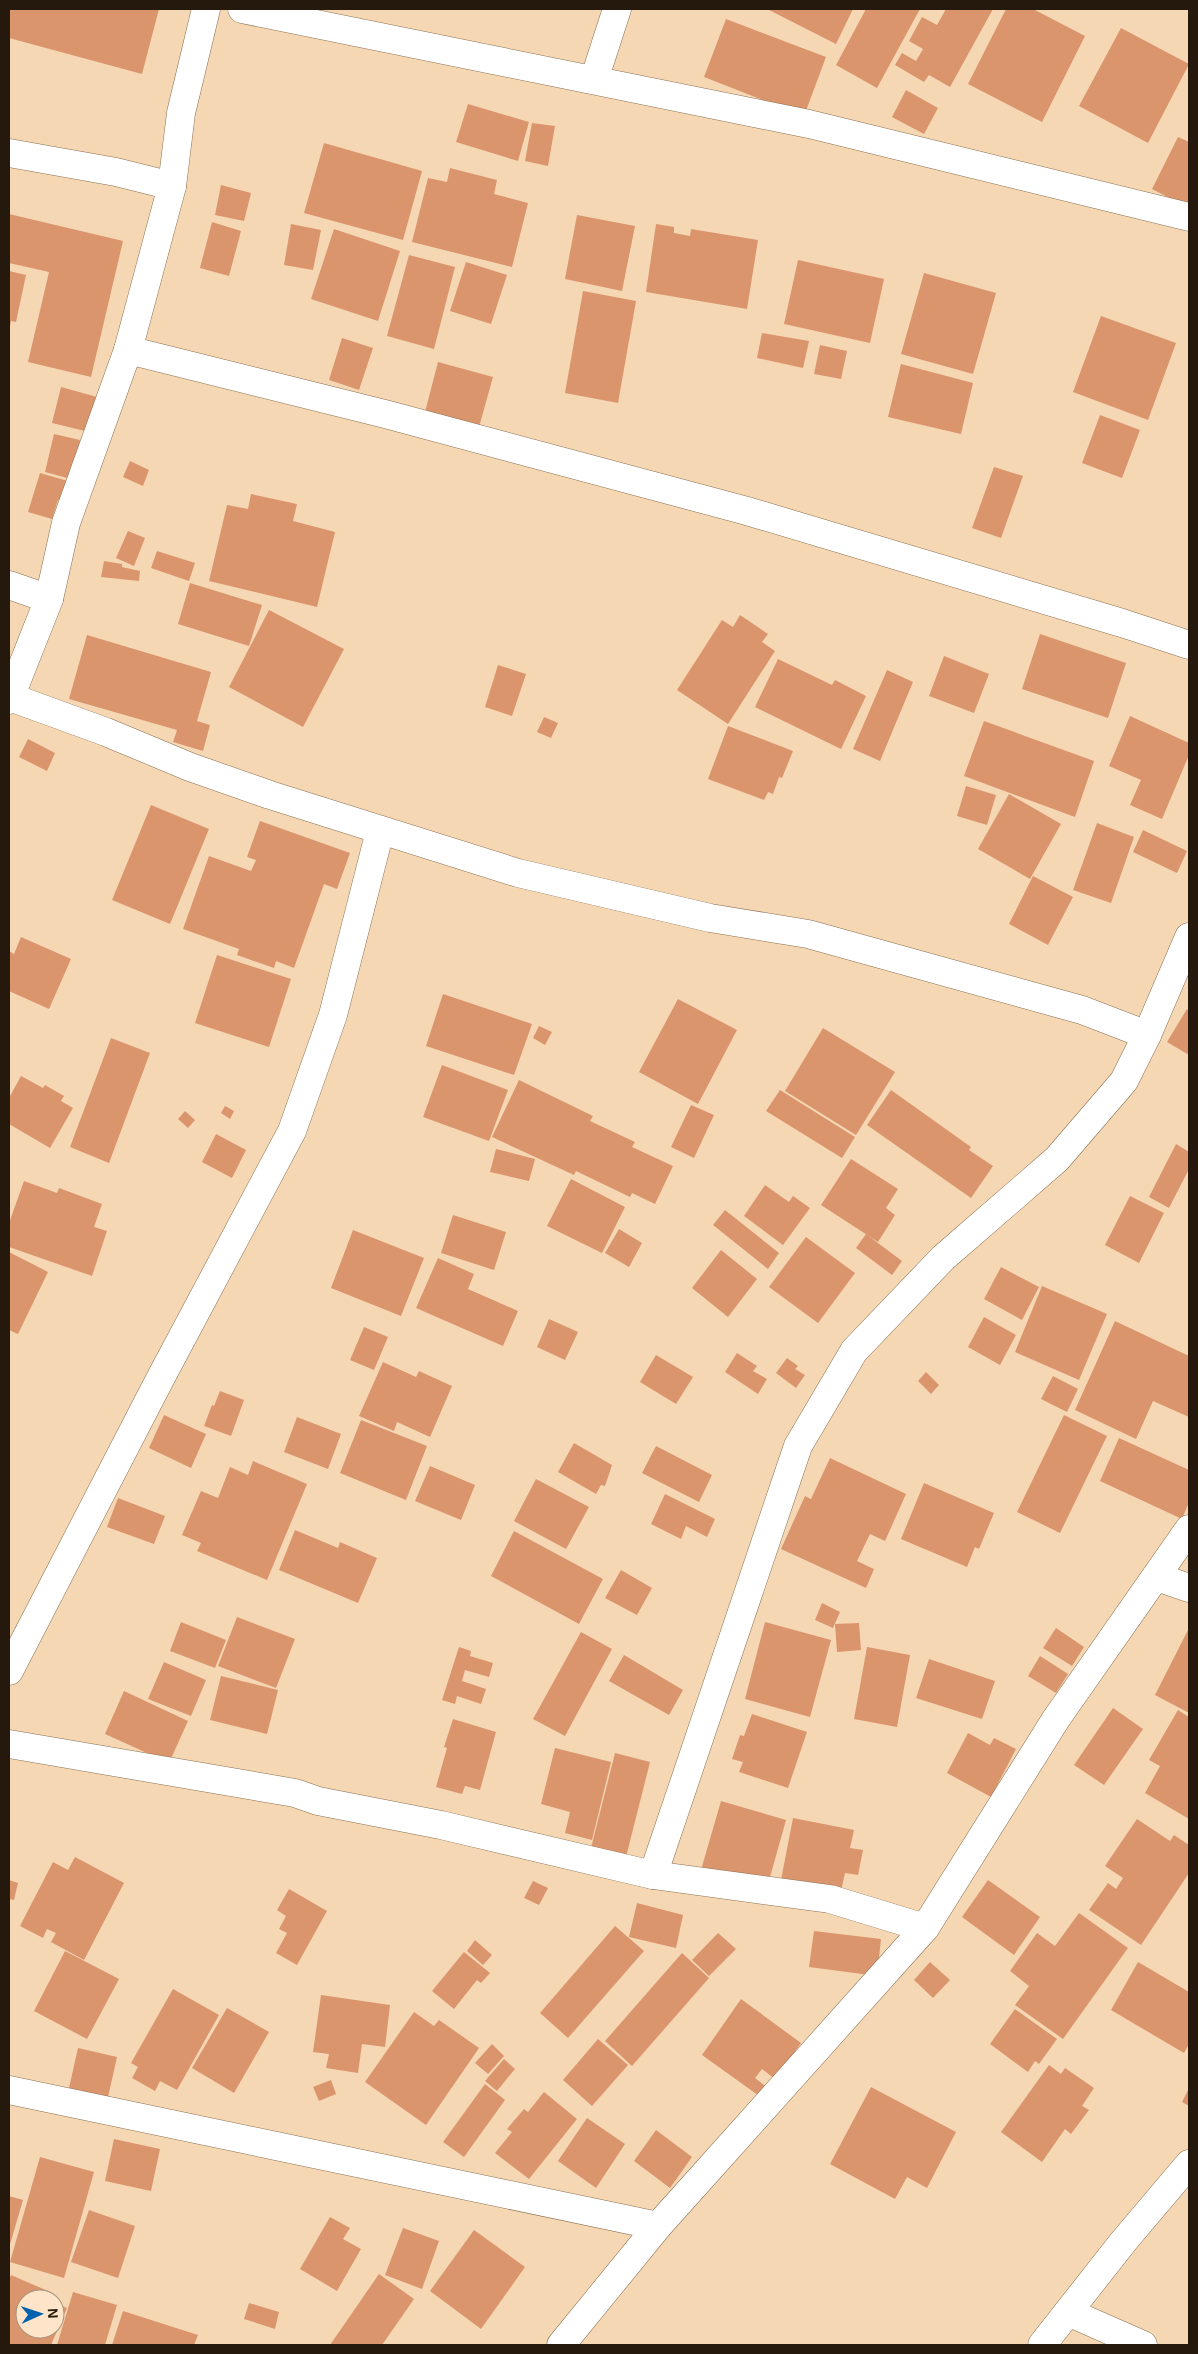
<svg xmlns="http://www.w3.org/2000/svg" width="1198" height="2354" viewBox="0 0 1198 2354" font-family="Arial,sans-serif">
<rect width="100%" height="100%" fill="#f5d7b4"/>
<!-- building -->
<g fill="#db956d">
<path d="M9,9H159L142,74L9,38Z"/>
<path d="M767,9H853L836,44Z"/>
<path d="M866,9H920L877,88L836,65Z"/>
<path d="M946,9H993L950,87L929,75L924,82L895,65L902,53L916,61L923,49L909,41L922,17L937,25Z"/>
<path d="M1006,9H1033L1085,36L1042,122L968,84Z"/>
<path d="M726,19L826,57L804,116L704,77Z"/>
<path d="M1121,28L1189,64L1148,143L1079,106Z"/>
<path d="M906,90L938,108L924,134L892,117Z"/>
<path d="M468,104L529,122L518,161L456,142Z"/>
<path d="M532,123L555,126L548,166L525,161Z"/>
<path d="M1178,137L1189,142V208L1152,189Z"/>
<path d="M324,143L422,171L403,240L304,213Z"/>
<path d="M450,168L497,180L494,194L528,203L512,267L412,242L428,178L447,182Z"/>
<path d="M221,185L251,193L244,221L215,215Z"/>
<path d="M9,214L123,241L91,377L28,362L49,272L9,263Z"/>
<path d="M577,215L635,226L622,291L565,279Z"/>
<path d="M212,222L241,231L229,276L200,268Z"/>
<path d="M291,224L321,230L313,270L284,265Z"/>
<path d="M656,224L674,227V233L690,236L691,229L758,240L747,309L646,292Z"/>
<path d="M334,229L400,251L378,321L311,299Z"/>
<path d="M409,255L455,267L434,349L387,336Z"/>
<path d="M798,260L884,279L870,343L784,324Z"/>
<path d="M466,262L507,275L491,324L450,311Z"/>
<path d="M9,271L26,275L16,322L11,321L10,326Z"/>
<path d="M924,273L996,293L973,374L901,354Z"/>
<path d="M583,291L636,301L618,403L565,393Z"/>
<path d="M1101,316L1176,343L1148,420L1073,392Z"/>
<path d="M762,333L809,341L803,368L757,358Z"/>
<path d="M342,338L373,348L359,390L329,380Z"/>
<path d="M820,345L847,351L841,379L814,374Z"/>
<path d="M438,362L493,377L479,427L425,412Z"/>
<path d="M901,364L973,383L961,434L888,417Z"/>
<path d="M61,387L97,397L89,432L52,423Z"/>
<path d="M1100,415L1140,430L1122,478L1082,463Z"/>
<path d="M54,434L80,440L71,479L45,472Z"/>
<path d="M130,461L149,470L143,486L123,477Z"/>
<path d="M994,467L1023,476L1001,538L972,528Z"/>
<path d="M40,473L68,481L62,501L58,500L52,519L28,512Z"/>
<path d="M251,494L297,504L293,521L335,532L317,607L209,581L227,505L248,509Z"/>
<path d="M128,531L145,538L134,566L116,558Z"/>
<path d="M157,551L195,563L189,581L151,568Z"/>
<path d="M104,561L122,564V567L140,571L139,581L101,577Z"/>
<path d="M190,583L262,605L249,646L178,624Z"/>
<path d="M269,610L344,649L303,727L229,687Z"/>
<path d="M740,615L768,634L762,642L775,651L728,724L677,690L722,620L733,627Z"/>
<path d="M1040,634L1126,663L1108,718L1022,689Z"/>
<path d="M87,635L211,672L197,721L210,725L203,751L173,742L177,730L69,699Z"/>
<path d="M944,656L989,674L974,713L929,696Z"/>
<path d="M778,659L832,685L835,680L866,696L841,749L755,707Z"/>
<path d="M498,665L526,674L512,716L485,707Z"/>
<path d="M887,670L913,682L880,761L853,749Z"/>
<path d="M1130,716L1189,743V755L1162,819L1130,805L1141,780L1109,766Z"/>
<path d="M544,717L558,723L551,738L537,732Z"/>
<path d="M984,721L1094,761L1075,817L964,776Z"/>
<path d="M728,726L793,751L782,778L779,777L773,794L768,792L764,800L708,779Z"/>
<path d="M28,739L55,753L47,771L19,757Z"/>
<path d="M966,786L996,795L987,825L957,816Z"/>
<path d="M1009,794L1061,824L1030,879L978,849Z"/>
<path d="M151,805L209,829L170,924L112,900Z"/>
<path d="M260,821L350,853L337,889L324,884L294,968L276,961L274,968L237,955L239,949L183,929L209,856L251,871L256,860L247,857Z"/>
<path d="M1097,823L1134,837L1111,903L1073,890Z"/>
<path d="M1143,830L1187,851L1177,873L1133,852Z"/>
<path d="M1033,876L1073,897L1048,945L1009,924Z"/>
<path d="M21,937L71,959L49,1009L9,991V951L14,954Z"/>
<path d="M217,955L291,979L269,1047L195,1023Z"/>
<path d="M443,994L532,1024L514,1075L426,1046Z"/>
<path d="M678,999L737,1030L698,1104L639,1072Z"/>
<path d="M1187,1009L1189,1011V1055L1167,1042Z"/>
<path d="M539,1026L552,1032L545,1045L533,1038Z"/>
<path d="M823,1028L895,1072L856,1135L785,1091Z"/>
<path d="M111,1038L150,1053L109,1163L70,1147Z"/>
<path d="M442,1065L508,1090L489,1141L423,1117Z"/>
<path d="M21,1076L43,1088L45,1085L64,1096L61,1101L73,1108L50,1148L9,1124V1098Z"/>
<path d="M519,1080L593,1116L590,1121L635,1142L632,1147L673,1166L655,1204L632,1193L630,1197L576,1171L574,1175L492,1137Z"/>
<path d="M780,1090L855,1137L842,1158L766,1111Z"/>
<path d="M891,1090L971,1147L969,1150L993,1166L971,1198L867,1125Z"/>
<path d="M691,1105L714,1115L694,1158L671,1147Z"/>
<path d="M225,1106L234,1111L230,1119L221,1113Z"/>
<path d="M185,1111L195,1120L188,1128L178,1119Z"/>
<path d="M216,1134L246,1150L232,1178L202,1162Z"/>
<path d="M1176,1144L1189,1152V1169L1169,1208L1149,1197Z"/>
<path d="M496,1149L535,1159L529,1181L490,1172Z"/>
<path d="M851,1159L898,1189L886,1208L895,1215L878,1242L821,1205Z"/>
<path d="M571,1179L625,1207L602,1253L547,1226Z"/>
<path d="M24,1181L57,1193L59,1188L102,1204L94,1227L107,1231L92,1276L9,1247V1223Z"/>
<path d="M765,1185L789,1202L793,1196L810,1208L783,1245L744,1216Z"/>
<path d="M1130,1196L1164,1213L1139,1263L1105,1245Z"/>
<path d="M725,1210L779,1253L768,1269L713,1225Z"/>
<path d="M453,1215L506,1232L494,1270L441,1253Z"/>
<path d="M619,1229L642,1243L629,1267L605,1253Z"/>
<path d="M353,1230L424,1258L401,1316L331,1288Z"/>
<path d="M866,1234L902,1261L892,1275L856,1248Z"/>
<path d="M806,1237L855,1273L818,1323L769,1287Z"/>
<path d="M721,1250L757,1279L728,1317L692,1288Z"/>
<path d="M9,1252L48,1272L18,1334L9,1330Z"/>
<path d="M438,1258L474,1274L468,1289L518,1311L503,1346L416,1308Z"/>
<path d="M1001,1267L1039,1287L1022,1320L984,1299Z"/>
<path d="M1042,1286L1107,1314L1079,1380L1015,1352Z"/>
<path d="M984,1317L1016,1335L1000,1365L968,1347Z"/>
<path d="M549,1319L578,1332L565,1360L537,1347Z"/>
<path d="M1115,1321L1189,1356V1417L1153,1401L1136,1439L1075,1410Z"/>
<path d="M364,1327L388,1337L374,1370L350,1360Z"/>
<path d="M737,1353L757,1366L753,1371L767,1379L758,1394L725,1372Z"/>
<path d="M656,1355L693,1377L676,1404L640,1382Z"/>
<path d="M787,1358L798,1366L795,1369L805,1375L796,1388L776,1373Z"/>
<path d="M383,1362L416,1377L419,1371L452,1386L430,1437L397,1422L394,1431L359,1416Z"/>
<path d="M926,1372L939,1385L931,1394L918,1381Z"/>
<path d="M1053,1376L1078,1389L1067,1412L1041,1399Z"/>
<path d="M220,1391L244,1400L231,1436L204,1426L212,1405L214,1406Z"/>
<path d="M164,1415L206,1434L191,1468L149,1448Z"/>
<path d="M1064,1415L1107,1436L1060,1533L1017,1512Z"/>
<path d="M297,1417L341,1434L328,1469L284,1452Z"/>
<path d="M361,1420L427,1446L406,1500L340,1473Z"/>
<path d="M1119,1438L1189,1470V1502L1182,1519L1100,1481Z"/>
<path d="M574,1443L612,1465L605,1486L601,1485L596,1494L558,1472Z"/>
<path d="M656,1446L712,1475L699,1502L642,1473Z"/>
<path d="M830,1458L906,1494L885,1541L870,1534L857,1561L874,1569L866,1588L781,1549L805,1496L811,1499Z"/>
<path d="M253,1461L307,1484L267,1580L197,1551L201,1543L182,1535L201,1491L218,1498L230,1467L248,1475Z"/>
<path d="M430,1466L475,1485L461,1520L415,1501Z"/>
<path d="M536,1479L589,1507L566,1549L514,1521Z"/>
<path d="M924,1483L994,1513L979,1549L975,1547L967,1567L901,1539Z"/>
<path d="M665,1494L715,1519L707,1537L686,1526L681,1539L651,1524Z"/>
<path d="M118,1498L165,1516L154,1544L107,1527Z"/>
<path d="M295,1530L338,1548L340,1542L377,1558L358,1603L279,1570Z"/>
<path d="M514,1531L603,1579L579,1624L491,1576Z"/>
<path d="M621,1570L652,1588L637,1615L605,1598Z"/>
<path d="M822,1603L840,1612L833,1628L815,1620Z"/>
<path d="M237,1617L295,1639L276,1688L218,1666Z"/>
<path d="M181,1622L226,1640L215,1668L170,1651Z"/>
<path d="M765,1622L831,1640L810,1717L745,1699Z"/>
<path d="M859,1623L861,1650L837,1652L835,1624Z"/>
<path d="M1056,1628L1084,1647L1072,1666L1043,1648Z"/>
<path d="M1188,1630L1189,1631V1713L1155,1695Z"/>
<path d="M581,1632L612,1649L565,1736L533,1719Z"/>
<path d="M459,1647L471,1651L470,1656L493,1663L489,1677L465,1670L462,1681L486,1689L481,1704L457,1696L455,1704L442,1700Z"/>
<path d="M867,1647L910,1655L897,1727L854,1719Z"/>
<path d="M624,1655L683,1690L669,1715L609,1681Z"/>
<path d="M1040,1656L1068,1674L1056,1693L1028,1676Z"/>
<path d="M929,1659L995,1681L982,1719L916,1698Z"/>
<path d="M164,1662L206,1680L191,1716L148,1699Z"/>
<path d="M221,1676L278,1690L267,1734L210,1720Z"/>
<path d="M124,1691L188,1721L169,1763L105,1734Z"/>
<path d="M1113,1708L1143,1729L1104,1785L1074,1765Z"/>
<path d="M1178,1710L1189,1717V1819L1145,1793L1160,1766L1149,1760Z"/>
<path d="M752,1714L807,1732L788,1788L739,1772L743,1762L732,1759L740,1735L744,1736Z"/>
<path d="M453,1719L496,1732L480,1790L465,1786L462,1794L436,1787L447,1748L444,1747Z"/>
<path d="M968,1733L990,1745L994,1738L1016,1749L991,1797L947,1773Z"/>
<path d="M555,1748L611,1762L592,1840L565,1833L570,1812L541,1804Z"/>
<path d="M615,1753L650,1762L624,1865L589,1856Z"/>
<path d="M721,1801L786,1820L768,1884L701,1870Z"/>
<path d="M793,1818L854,1830L850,1848L863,1850L858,1875L845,1873L841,1891L781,1880Z"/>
<path d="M1137,1819L1170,1841L1174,1835L1189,1845V1873L1141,1945L1089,1910L1108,1883L1116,1889L1123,1878L1105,1866Z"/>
<path d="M75,1857L124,1883L84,1960L51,1942L56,1933L47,1929L43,1938L20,1926L53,1862L68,1870Z"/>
<path d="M9,1880L18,1883L14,1900L9,1899Z"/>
<path d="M988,1880L1040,1917L1014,1955L962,1917Z"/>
<path d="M533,1881L548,1888L539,1905L524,1898Z"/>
<path d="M289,1889L327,1911L297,1965L276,1953L287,1933L279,1929L286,1916L277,1910Z"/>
<path d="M637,1903L683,1915L676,1948L629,1937Z"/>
<path d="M1079,1913L1128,1948L1063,2039L1015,2005L1029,1986L1010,1971L1037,1933L1055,1946Z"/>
<path d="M615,1926L644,1951L568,2038L540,2013Z"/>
<path d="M814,1931L881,1939L877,1976L809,1967Z"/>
<path d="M718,1933L736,1949L709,1976L692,1960Z"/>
<path d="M475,1940L492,1955L483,1965L467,1951Z"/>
<path d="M65,1951L119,1979L87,2039L34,2011Z"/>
<path d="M464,1952L490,1973L481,1983L477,1980L454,2009L432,1991Z"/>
<path d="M682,1953L709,1978L632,2066L605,2041Z"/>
<path d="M930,1962L950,1980L933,1998L914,1980Z"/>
<path d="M1138,1962L1189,1992V2044L1184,2053L1111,2010Z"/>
<path d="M173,1989L219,2015L177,2090L160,2081L155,2091L132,2078L138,2067L131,2063Z"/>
<path d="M321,1995L390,2005L385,2047L362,2044L358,2073L326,2068L329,2054L313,2052Z"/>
<path d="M741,1999L801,2043L775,2079L762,2069L755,2078L768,2088L762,2098L702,2055Z"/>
<path d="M227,2008L269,2032L234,2093L192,2068Z"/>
<path d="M1015,2009L1057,2039L1039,2064L1035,2061L1028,2072L990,2044Z"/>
<path d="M414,2012L434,2026L439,2020L479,2048L426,2125L365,2082Z"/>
<path d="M598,2039L628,2065L592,2106L563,2080Z"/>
<path d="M492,2044L504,2056L488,2074L475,2063Z"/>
<path d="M78,2048L117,2057L108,2097L69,2088Z"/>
<path d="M504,2059L515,2069L497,2091L485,2081Z"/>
<path d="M1049,2065L1061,2074L1065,2068L1094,2088L1082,2106L1089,2110L1071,2134L1065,2129L1042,2162L1001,2132Z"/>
<path d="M331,2080L336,2094L319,2101L313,2087Z"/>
<path d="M485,2084L505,2100L464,2157L443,2142Z"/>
<path d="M871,2087L956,2132L927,2188L907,2177L895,2199L830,2164Z"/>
<path d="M1189,2088V2106L1182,2102Z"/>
<path d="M544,2092L577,2119L529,2179L495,2153L512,2132L507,2129L524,2109L528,2112Z"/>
<path d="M587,2118L625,2144L596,2188L558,2161Z"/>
<path d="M656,2130L692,2157L670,2188L634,2161Z"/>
<path d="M114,2139L160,2149L151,2191L105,2181Z"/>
<path d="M40,2157L94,2172L64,2278L10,2262Z"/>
<path d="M9,2196L23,2200L9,2248Z"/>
<path d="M89,2210L135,2226L118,2278L71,2262Z"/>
<path d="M330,2217L350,2228L343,2239L361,2249L337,2291L300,2269Z"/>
<path d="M403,2228L439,2241L422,2289L385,2275Z"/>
<path d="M474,2230L525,2267L481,2329L430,2291Z"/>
<path d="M379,2274L414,2299L382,2345H330Z"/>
<path d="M11,2275L48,2291L45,2299H25V2329H55V2303L67,2308L51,2345H9V2280Z"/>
<path d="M73,2292L117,2305L105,2345H57Z"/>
<path d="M249,2303L279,2312L275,2329L244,2319Z"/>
<path d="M123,2311L198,2335L194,2345H112Z"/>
</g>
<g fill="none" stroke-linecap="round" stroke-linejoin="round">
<defs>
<g id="street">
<path d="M242,9L809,124L1189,217"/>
<path d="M594,80L617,9"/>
<path d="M9,153L116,172L172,186"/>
<path d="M128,350L385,414L747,511L1122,623L1189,645"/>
<path d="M9,585L49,599"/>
<path d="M10,697L106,732L190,767L270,795L518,873L710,918L808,934L1082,1010L1147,1035"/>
<path d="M9,700L49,599L66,523L128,350L172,186L181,113L206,9"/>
<path d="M1157,1577L1189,1588"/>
<path d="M9,1671L159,1381L292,1131L333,1015L380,831"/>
<path d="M9,1744L295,1793L318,1801L441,1825L653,1875L830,1899L925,1928"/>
<path d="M653,1875L798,1446L854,1351L943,1258L1057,1159L1124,1081L1147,1035L1189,937"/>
<path d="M9,2090L658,2226"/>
<path d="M1068,2312L1143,2345"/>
<path d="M561,2345L658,2226L925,1928L1056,1719L1189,1529"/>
<path d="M1042,2345L1123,2242L1189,2164"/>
</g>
</defs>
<!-- street casing -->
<use href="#street" stroke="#8b7050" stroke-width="29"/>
<!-- street -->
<use href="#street" stroke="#fff" stroke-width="28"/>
</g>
<!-- border -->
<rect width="1198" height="2354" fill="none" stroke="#24190c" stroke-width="20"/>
<!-- north arrow -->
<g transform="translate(40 2314) rotate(87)"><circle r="24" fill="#fee5c9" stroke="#a7937d"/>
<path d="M0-4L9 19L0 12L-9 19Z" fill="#0063b0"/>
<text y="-8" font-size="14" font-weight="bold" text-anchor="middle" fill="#24190c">N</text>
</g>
</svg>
